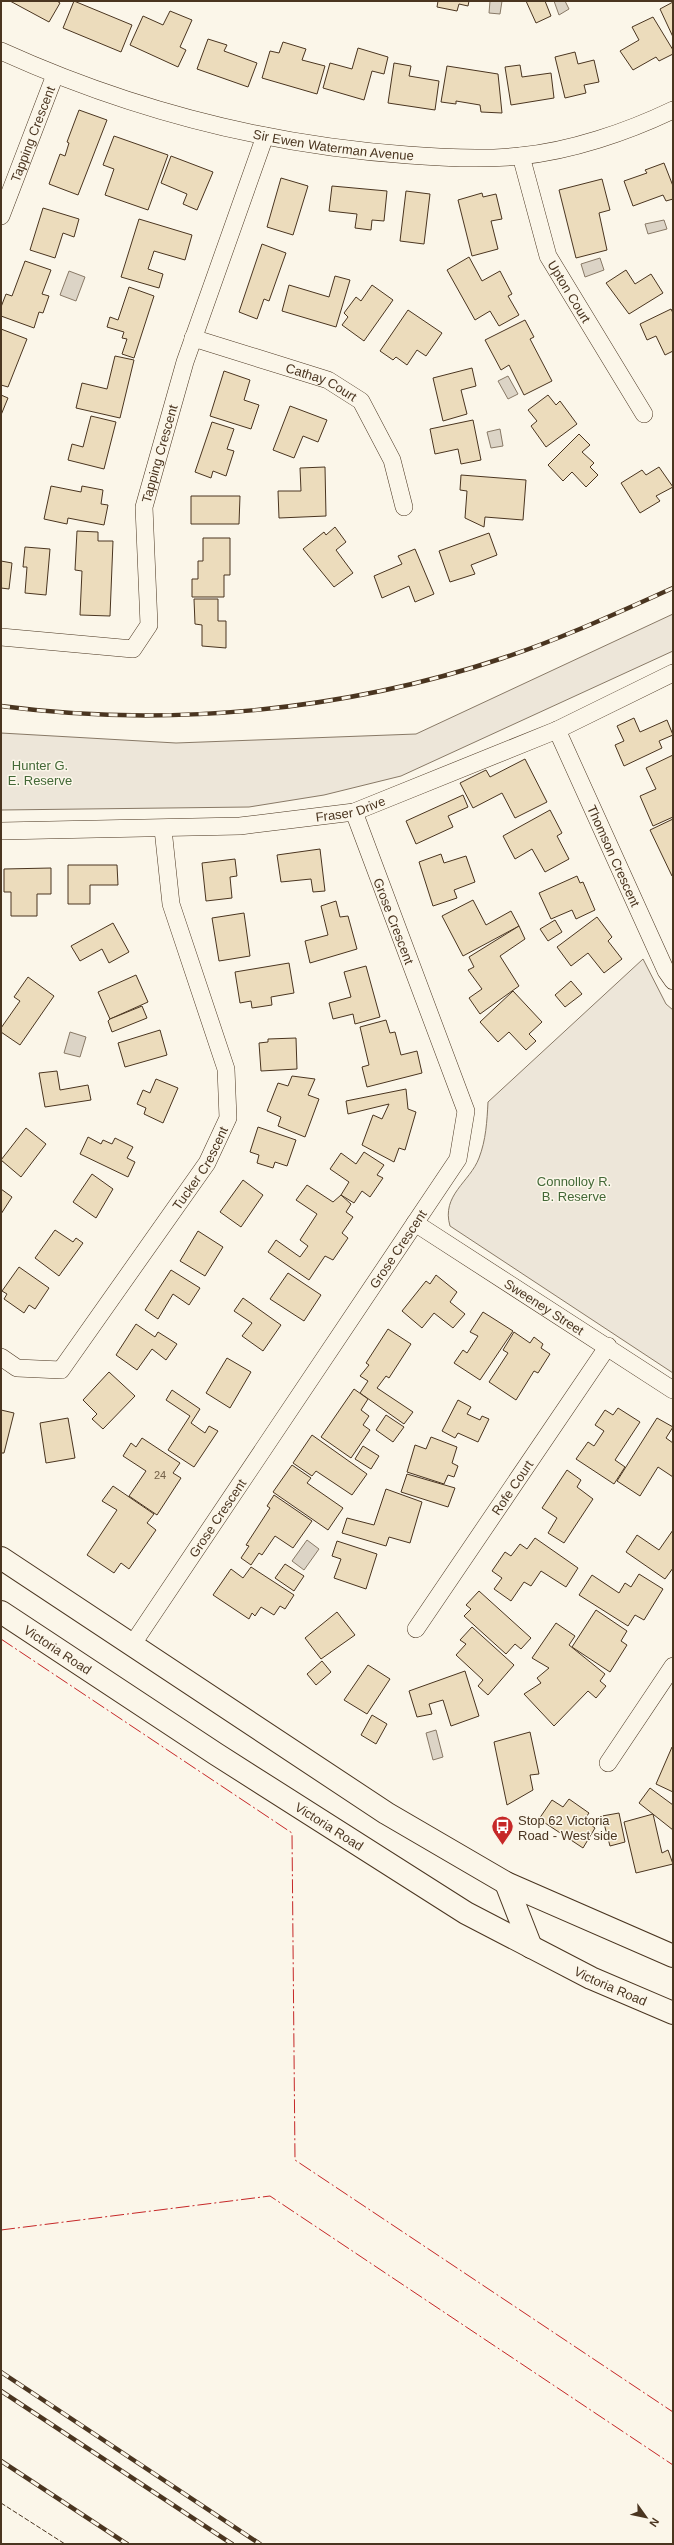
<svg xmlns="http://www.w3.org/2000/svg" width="674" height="2545" viewBox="0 0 674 2545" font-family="Helvetica,sans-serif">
<rect width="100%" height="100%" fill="#fbf6e9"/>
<!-- green -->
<g fill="#ede6d9" stroke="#887966">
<path d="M673,614V651L401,776L324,795L249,807L1,810V733L176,743L416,734Z"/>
<path d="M643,959L666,1004L673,1010V1373L450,1226C441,1195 470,1182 479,1158C486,1140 487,1121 488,1102Z"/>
</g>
<!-- water -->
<g fill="#dcd4c6" stroke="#887966">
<path d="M490,1H502L500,14L489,13Z"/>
<path d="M554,1H565L569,9L559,15Z"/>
<path d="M664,220L667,229L648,234L645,224Z"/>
<path d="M600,258L604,270L585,277L581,264Z"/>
<path d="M69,271L85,277L76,301L60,295Z"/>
<path d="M508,376L518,394L508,399L498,381Z"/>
<path d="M500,429L503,446L491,448L487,432Z"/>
<path d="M70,1032L86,1037L80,1057L64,1053Z"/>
<path d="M307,1540L319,1549L304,1570L292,1561Z"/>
<path d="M436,1730L443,1757L433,1760L426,1733Z"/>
</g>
<!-- building -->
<g fill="#ecdcbc" stroke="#4a3520">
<path d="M10,1H57L60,3L49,22Z"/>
<path d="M74,1L132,25L121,52L63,28Z"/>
<path d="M438,1H469L468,6L459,4L457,11L437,7Z"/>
<path d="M526,1H545L551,16L536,23Z"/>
<path d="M673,2V37L660,9Z"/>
<path d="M170,11L192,20L180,47L186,50L178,67L130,45L143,16L163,25Z"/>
<path d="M653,17L673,50V54L659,61L656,57L633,70L620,51L639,40L632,27Z"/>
<path d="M208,39L227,45L224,51L257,63L248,87L197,69Z"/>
<path d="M283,42L306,49L302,60L325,66L317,94L262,78L270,51L279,53Z"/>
<path d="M358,48L388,57L384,74L372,71L364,100L323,88L330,63L352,69Z"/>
<path d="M575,52L578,64L594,60L599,82L584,85L586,93L565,98L555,57Z"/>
<path d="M394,63L411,66L409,76L439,81L435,110L388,103Z"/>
<path d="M520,65L522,77L551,73L554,98L511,105L505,67Z"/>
<path d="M447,66L498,74L502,113L481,112L480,105L456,101V104L441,102Z"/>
<path d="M79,110L107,120L78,195L49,184L60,154L65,156L69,143L67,142Z"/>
<path d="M114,136L168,155L148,210L105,195L114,169L103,165Z"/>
<path d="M171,156L213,172L197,210L183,204L187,194L161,183Z"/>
<path d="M664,163L673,186V199L666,201L663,195L633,206L624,181L647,173L645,170Z"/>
<path d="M281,178L308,186L293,235L267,227Z"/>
<path d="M602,179L610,210L599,213L607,250L576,258L559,190Z"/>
<path d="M332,186L387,191L384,221L372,220L371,230L355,228L357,214L329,211Z"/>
<path d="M406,191L430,194L424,244L400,241Z"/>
<path d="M482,193L483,197L496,194L502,219L491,221L498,249L472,256L458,200Z"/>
<path d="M43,208L79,219L74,237L63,233L55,258L30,250Z"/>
<path d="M139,219L192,235L185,260L154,251L148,269L163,274L159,288L121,277Z"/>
<path d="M262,244L286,253L269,301L264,299L257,319L239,312Z"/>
<path d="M469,257L482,281L500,271L512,294L508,296L519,315L499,326L490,311L475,320L447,270Z"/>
<path d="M25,261L51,270L42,294L49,296L43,313L39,312L34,328L1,316V307L6,294L12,296Z"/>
<path d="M626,270L635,284L651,274L663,293L629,314L606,283Z"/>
<path d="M335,276L350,280L336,327L282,311L289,285L329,297Z"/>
<path d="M372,285L393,300L364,341L342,325L348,317L344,313L356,297L361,301Z"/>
<path d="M129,287L154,296L134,358L122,354L127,339L122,338L124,332L107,327L110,317L118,320Z"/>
<path d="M671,309L673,313V351L665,355L656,336L647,340L640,324Z"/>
<path d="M408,310L442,333L426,356L417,350L407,365L396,357L393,360L380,351Z"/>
<path d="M525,320L534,337L530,339L552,381L524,395L509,365L501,370L485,340Z"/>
<path d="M1,329L27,339L8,387L1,385Z"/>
<path d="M115,356L134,360L120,418L76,408L82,383L107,389Z"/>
<path d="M472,368L476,386L461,390L467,414L443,421L433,378Z"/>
<path d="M224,371L250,380L244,400L259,405L251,429L210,416Z"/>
<path d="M1,395L8,398L1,415Z"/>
<path d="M548,395L556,405L560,401L577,424L546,447L531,426L537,421L528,410Z"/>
<path d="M290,406L327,420L318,442L303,436L294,458L273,450Z"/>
<path d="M91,416L116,422L104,469L68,460L72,444L83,447Z"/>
<path d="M473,420L481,460L461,464L458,449L435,454L430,429Z"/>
<path d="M212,422L234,429L227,449L234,451L226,476L213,471L211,478L195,472Z"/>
<path d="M579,434L590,445L582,452L594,463L590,467L598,475L586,487L572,472L563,481L548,465Z"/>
<path d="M325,467L326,516L279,518L278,491H301L300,468Z"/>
<path d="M659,467L673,487L656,496L660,501L640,513L621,483L642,470L646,475Z"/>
<path d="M461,475L526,480L523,520L485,517L484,527L465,518L467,491L460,490Z"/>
<path d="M51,486L81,492L82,486L103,490L101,504L108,505L104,525L68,518L67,524L44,519Z"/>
<path d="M191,496H240L239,524H191Z"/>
<path d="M335,527L346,542L336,550L353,573L334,587L303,549L324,532L326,535Z"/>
<path d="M77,531L98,532V541H113L110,616L80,615L82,571L75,570Z"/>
<path d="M489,533L497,555L471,565L475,574L450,582L439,551Z"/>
<path d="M203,538H230V575H224V597H192V579H198V561H203Z"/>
<path d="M25,547L50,549L46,595L25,593L27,567H23Z"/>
<path d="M415,549L434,594L415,602L409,586L382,598L374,576L402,564L398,556Z"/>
<path d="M1,561L12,563L9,589L1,588Z"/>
<path d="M194,599H218V621H226V648L202,646V625L195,624Z"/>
<path d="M634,718L640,732L667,720L673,735L659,741L662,748L624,766L615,745L624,741L617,726Z"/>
<path d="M673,755V817L653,826L640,796L656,789L646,768Z"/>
<path d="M525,759L547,802L515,818L502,793L473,808L460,783L486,770L490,777Z"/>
<path d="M463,795L468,807L448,816L453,827L416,844L406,821Z"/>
<path d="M550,810L562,833L557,836L569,859L545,872L532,849L515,859L503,836Z"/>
<path d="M673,819V876H672L650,830Z"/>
<path d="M320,849L325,891L313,892L311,879L281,882L277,855Z"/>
<path d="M441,854L444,863L466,856L475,882L454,890L457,898L433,906L419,862Z"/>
<path d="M235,859L237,876L230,877L232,898L206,901L202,863Z"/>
<path d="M68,865H117L118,885H90V904H68Z"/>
<path d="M51,868V894H37V916H11V892H4V869Z"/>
<path d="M577,876L580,883L583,882L595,910L576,919L572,910L551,919L539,893Z"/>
<path d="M473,900L486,925L511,911L519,926L463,956L442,916Z"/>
<path d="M336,901L340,917L348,916L357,949L310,963L305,941L328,935L321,906Z"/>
<path d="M244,913L250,956L219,961L212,918Z"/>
<path d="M597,917L612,937L608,941L622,959L604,973L588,953L571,966L557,947Z"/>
<path d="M555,920L562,932L548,941L540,929Z"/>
<path d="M113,923L129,952L109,963L102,949L80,961L71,946Z"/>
<path d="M519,926L525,939L500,956L519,986L480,1014L469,998L482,989L468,970L474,967L469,957Z"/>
<path d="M289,963L294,993L271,997L272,1005L252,1008L251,1001L240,1003L235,972Z"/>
<path d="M366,966L380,1017L355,1024L353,1014L333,1019L329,1003L351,997L344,972Z"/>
<path d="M136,975L148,1002L110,1019L98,992Z"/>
<path d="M28,977L54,996L20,1045L1,1032V1028L20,1001L14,997Z"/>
<path d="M571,981L582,994L565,1007L555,995Z"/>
<path d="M513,991L542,1022L529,1034L536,1041L526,1050L509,1032L498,1042L480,1022Z"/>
<path d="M142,1006L147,1018L112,1032L108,1021L110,1019Z"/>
<path d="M386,1020L390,1033L395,1032L401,1055L417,1051L422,1073L367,1087L362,1067L369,1065L360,1027Z"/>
<path d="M160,1030L167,1055L125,1067L118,1043Z"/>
<path d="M296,1038L297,1069L261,1071L259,1043L268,1042V1039Z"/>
<path d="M57,1071L60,1090L88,1085L91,1100L45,1107L39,1073Z"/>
<path d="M292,1076L315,1079L308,1095L319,1099L305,1137L278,1126L281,1117L267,1111L278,1083L288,1086Z"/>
<path d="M156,1079L178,1088L163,1123L144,1114L146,1108L137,1104L143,1090L150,1093Z"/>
<path d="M406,1089L408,1109L416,1112L405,1150L399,1148L394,1162L362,1145L373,1115L382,1119L389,1104L348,1114L346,1101Z"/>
<path d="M258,1127L296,1140L287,1166L275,1162L273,1168L257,1163L259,1155L250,1152Z"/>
<path d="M26,1128L46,1144L21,1177L1,1160Z"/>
<path d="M88,1137L101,1144L103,1140L112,1144L115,1138L133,1147L127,1158L135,1162L128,1177L80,1154Z"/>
<path d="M364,1152L384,1165L377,1175L383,1178L370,1197L362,1191L354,1203L341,1195L349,1182L330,1169L341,1153L356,1164Z"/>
<path d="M92,1174L113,1189L96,1218L73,1202Z"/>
<path d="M243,1180L263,1195L241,1227L220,1212Z"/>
<path d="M307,1185L333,1202L341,1195L351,1204L346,1212L353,1217L342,1233L348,1238L333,1260L325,1256L309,1280L268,1252L276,1240L300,1257L308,1246L300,1240L317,1214L296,1200Z"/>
<path d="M1,1189L12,1197L1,1214Z"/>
<path d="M55,1230L73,1242L76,1238L83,1243L59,1276L35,1258Z"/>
<path d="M198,1231L223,1247L205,1276L180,1261Z"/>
<path d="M19,1267L49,1288L35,1309L29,1305L24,1313L4,1299L7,1294L2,1291Z"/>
<path d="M171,1270L200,1288L189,1305L173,1294L158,1319L145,1310Z"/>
<path d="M288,1273L321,1295L304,1321L270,1299Z"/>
<path d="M436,1275L457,1292L450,1302L465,1314L453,1328L434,1313L422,1328L402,1311L426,1281L430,1284Z"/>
<path d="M243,1298L281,1325L263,1351L242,1336L252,1323L234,1311Z"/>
<path d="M483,1312L513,1331L480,1380L454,1363L463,1350L467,1353L478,1336L470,1332Z"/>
<path d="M136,1324L155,1337L158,1332L177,1344L166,1360L152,1349L137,1370L116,1355Z"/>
<path d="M388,1329L411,1344L389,1378L386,1376L377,1388L413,1412L404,1424L360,1393L368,1381L360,1376L369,1365L366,1363Z"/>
<path d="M514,1332L530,1343L534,1337L543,1344L541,1348L550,1354L538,1373L534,1371L516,1400L489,1382L508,1353L503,1350Z"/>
<path d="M227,1358L251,1372L230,1408L206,1393Z"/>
<path d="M109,1372L135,1396L103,1429L92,1419L97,1414L83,1400Z"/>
<path d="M354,1389L368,1399L361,1410L369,1416L363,1425L370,1430L351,1458L321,1437Z"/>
<path d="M172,1390L200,1409L191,1423L205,1433L209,1426L218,1431L194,1467L168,1450L190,1416L166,1400Z"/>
<path d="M458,1400L471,1407L467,1414L480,1420L482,1416L489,1419L478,1442L458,1433L455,1438L442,1431Z"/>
<path d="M618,1408L640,1422L615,1460L625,1467L614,1484L576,1459L588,1442L594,1446L604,1431L595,1425L605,1410L613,1415Z"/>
<path d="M1,1410L14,1413L4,1453H1Z"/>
<path d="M386,1415L404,1427L393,1442L376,1430Z"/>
<path d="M68,1418L75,1458L46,1463L40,1423Z"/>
<path d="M657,1418L673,1427L666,1438L673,1443V1477L658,1467L640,1496L617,1481Z"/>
<path d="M312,1435L367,1474L352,1495L316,1471L312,1476L293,1463Z"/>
<path d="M431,1437L457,1447L452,1463L458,1466L454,1477L448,1475L444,1484L407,1472L415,1445L426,1449Z"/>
<path d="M142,1438L180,1463L173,1473L181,1478L157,1515L129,1496L146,1471L123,1456L131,1443L136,1447Z"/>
<path d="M363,1446L379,1456L371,1469L355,1459Z"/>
<path d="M292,1465L311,1478L307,1483L343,1508L328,1530L273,1492Z"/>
<path d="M567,1470L581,1480L577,1487L593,1499L564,1543L548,1533L557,1518L542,1508Z"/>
<path d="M407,1474L455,1488L448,1507L401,1492Z"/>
<path d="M113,1486L154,1514L147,1523L156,1530L129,1569L121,1563L114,1573L87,1555L117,1510L102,1501Z"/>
<path d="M386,1489L422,1502L410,1543L389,1537L386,1546L342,1533L347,1518L374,1525Z"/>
<path d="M274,1495L312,1521L293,1548L275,1536L262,1555L259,1553L251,1565L241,1558L249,1546L246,1545L270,1508L267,1506Z"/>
<path d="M673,1530V1568L665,1579L626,1552L637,1535L659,1550Z"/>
<path d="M535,1538L578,1568L566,1587L541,1571L531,1586L524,1582L511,1601L494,1589L502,1578L492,1571L505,1552L511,1556L520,1544L527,1549Z"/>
<path d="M337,1541L377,1554L366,1589L334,1578L341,1559L332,1556Z"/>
<path d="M285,1564L304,1576L294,1591L275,1578Z"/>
<path d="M251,1567L294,1595L285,1609L280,1606L274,1615L261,1607L255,1616L252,1613L249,1619L213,1595L231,1569L243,1578Z"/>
<path d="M639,1574L663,1589L644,1620L635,1615L628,1626L579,1595L592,1575L619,1593L625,1583L631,1587Z"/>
<path d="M479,1591L531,1638L521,1649L515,1644L506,1654L464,1616L471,1609L466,1605Z"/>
<path d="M596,1610L627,1631L621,1641L627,1645L610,1672L572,1647Z"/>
<path d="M337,1612L355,1635L321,1659L305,1638Z"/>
<path d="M556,1623L575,1636L569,1645L605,1674L600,1681L606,1686L596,1698L588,1691L554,1726L524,1694L541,1683L537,1678L549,1668L532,1658Z"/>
<path d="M472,1627L514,1665L488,1695L478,1686L483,1680L456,1655L466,1644L460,1640Z"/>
<path d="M322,1661L331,1672L316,1685L307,1674Z"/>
<path d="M368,1665L390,1679L367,1714L344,1700Z"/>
<path d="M465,1671L479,1716L451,1726L443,1700L429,1704L432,1714L417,1717L409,1691Z"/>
<path d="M372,1715L387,1724L376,1744L361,1735Z"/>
<path d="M530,1732L539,1774L530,1775L533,1790L507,1805L494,1742Z"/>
<path d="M672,1747H673V1792L656,1784Z"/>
<path d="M650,1788L673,1805V1830L639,1803Z"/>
<path d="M569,1799L589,1813L584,1820L595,1828L583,1848L539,1819L552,1800L563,1807Z"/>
<path d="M619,1813L625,1842L610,1846L602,1816Z"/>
<path d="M653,1814L662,1853L668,1850L673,1864L636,1873L624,1822Z"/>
</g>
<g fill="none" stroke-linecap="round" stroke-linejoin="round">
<defs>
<g id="minor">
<path id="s1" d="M1,51C129,109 268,145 408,155C445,158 483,160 520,156C571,151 627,132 673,110"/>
<path id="s2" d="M521,156L548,256L644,414"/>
<path id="s3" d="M1,216L55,75"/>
<path id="s4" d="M193,338L328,380L361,401L392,460L404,507"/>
<path id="s5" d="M1,637L133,649L149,625L144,507L185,362L265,136"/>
<path id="s6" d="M557,730L666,971L673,981"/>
<path id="s7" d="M1,831L240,826L354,812L557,730L673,673"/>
<path id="s8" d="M415,1223L673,1390"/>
<path id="s9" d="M1,1357L17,1368L61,1370L207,1163L228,1118L226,1069L171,904L163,829"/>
<path id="s10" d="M416,1629L608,1346"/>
<path id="s11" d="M132,1645L458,1159L466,1111L354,812"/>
<path d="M608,1763L673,1666"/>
</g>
<g id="trunk">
<path d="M1,1558L386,1813L506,1883L673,1956"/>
<path id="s12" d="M1,1612L216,1754L466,1913L591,1978L673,2013"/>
<path d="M506,1883L531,1947"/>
</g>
</defs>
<!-- minor casing -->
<use href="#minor" stroke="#4a3520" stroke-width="18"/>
<!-- trunk casing -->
<use href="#trunk" stroke="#4a3520" stroke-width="24"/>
<!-- minor -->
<use href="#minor" stroke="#fbf6e9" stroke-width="17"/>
<!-- trunk -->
<use href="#trunk" stroke="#fbf6e9" stroke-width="22"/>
<defs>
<g id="rail">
<path d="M1,706C167,728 344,711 503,658C561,639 617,613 673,588"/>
<path d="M1,2372L260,2544"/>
<path d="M1,2391L232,2544"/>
<path d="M1,2461L127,2544"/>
</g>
</defs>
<!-- rail casing -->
<use href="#rail" stroke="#4a3520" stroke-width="4.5"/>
<!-- rail -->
<use href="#rail" stroke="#fbf6e9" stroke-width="3" stroke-dasharray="9" stroke-linecap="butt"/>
<!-- fence -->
<path stroke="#4a3520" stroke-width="1" stroke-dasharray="5 2" stroke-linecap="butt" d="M1,2503L65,2544"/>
<!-- power -->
<g stroke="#c62828" stroke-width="1" stroke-dasharray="14 3 2 3" stroke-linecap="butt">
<path d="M1,1639L292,1833L295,2160L673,2412"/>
<path d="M1,2230L270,2196L673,2465"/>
</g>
</g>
<!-- icons -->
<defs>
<symbol id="bus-pin" viewBox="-11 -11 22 30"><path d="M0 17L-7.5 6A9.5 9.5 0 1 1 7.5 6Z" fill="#c62828" stroke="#fbf6e9"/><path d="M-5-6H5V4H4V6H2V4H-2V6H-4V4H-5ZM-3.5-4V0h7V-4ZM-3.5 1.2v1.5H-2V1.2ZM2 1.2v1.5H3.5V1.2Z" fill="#fff"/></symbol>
</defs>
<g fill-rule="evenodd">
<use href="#bus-pin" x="490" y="1814" width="25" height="34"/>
</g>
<g text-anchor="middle" stroke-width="3" stroke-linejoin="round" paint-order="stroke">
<!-- number labels -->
<g font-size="11" fill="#725f47">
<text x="160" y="1479">24</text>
</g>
<!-- street labels -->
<g font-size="13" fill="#4a3520" stroke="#fbf6e9">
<text dy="5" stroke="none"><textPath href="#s3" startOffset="88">Tapping Crescent</textPath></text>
<text dy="5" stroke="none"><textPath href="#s1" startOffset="347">Sir Ewen Waterman Avenue</textPath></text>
<text dy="5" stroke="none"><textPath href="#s2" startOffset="145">Upton Court</textPath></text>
<text dy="5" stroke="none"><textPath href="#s4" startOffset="136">Cathay Court</textPath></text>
<text dy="5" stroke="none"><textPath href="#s5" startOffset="335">Tapping Crescent</textPath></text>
<text dy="5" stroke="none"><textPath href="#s7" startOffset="351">Fraser Drive</textPath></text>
<text dy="5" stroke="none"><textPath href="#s6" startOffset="138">Thomson Crescent</textPath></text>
<text transform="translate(394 921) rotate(69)" y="5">Grose Crescent</text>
<text dy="5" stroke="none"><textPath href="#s9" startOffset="309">Tucker Crescent</textPath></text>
<text dy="5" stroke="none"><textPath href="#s11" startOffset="477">Grose Crescent</textPath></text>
<text dy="5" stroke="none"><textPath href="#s8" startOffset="154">Sweeney Street</textPath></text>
<text dy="5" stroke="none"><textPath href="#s10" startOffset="171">Rofe Court</textPath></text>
<text dy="5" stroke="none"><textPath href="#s11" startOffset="153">Grose Crescent</textPath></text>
<text dy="5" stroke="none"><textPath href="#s12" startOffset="68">Victoria Road</textPath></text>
<text dy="5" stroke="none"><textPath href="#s12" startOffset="392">Victoria Road</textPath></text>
<text dy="5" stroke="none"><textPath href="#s12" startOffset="716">Victoria Road</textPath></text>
</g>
<!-- park labels -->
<g font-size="13" fill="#436837" stroke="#fbf6e9">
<text x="40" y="770">Hunter G.<tspan x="40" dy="15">E. Reserve</tspan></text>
<text x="574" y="1186">Connolloy R.<tspan x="574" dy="15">B. Reserve</tspan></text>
</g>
<!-- poi labels -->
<g font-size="13" fill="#4a3520" stroke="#fbf6e9" text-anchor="start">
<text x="518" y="1825">Stop 62 Victoria<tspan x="518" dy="15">Road - West side</tspan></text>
</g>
</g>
<!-- border -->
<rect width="674" height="2545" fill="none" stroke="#4a3520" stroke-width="4"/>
<!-- north arrow -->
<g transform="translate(646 2517) rotate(123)" stroke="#fbf6e9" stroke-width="3" paint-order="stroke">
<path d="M0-3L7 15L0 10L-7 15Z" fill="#4a3520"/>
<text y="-6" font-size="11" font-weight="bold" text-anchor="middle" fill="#4a3520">N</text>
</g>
</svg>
